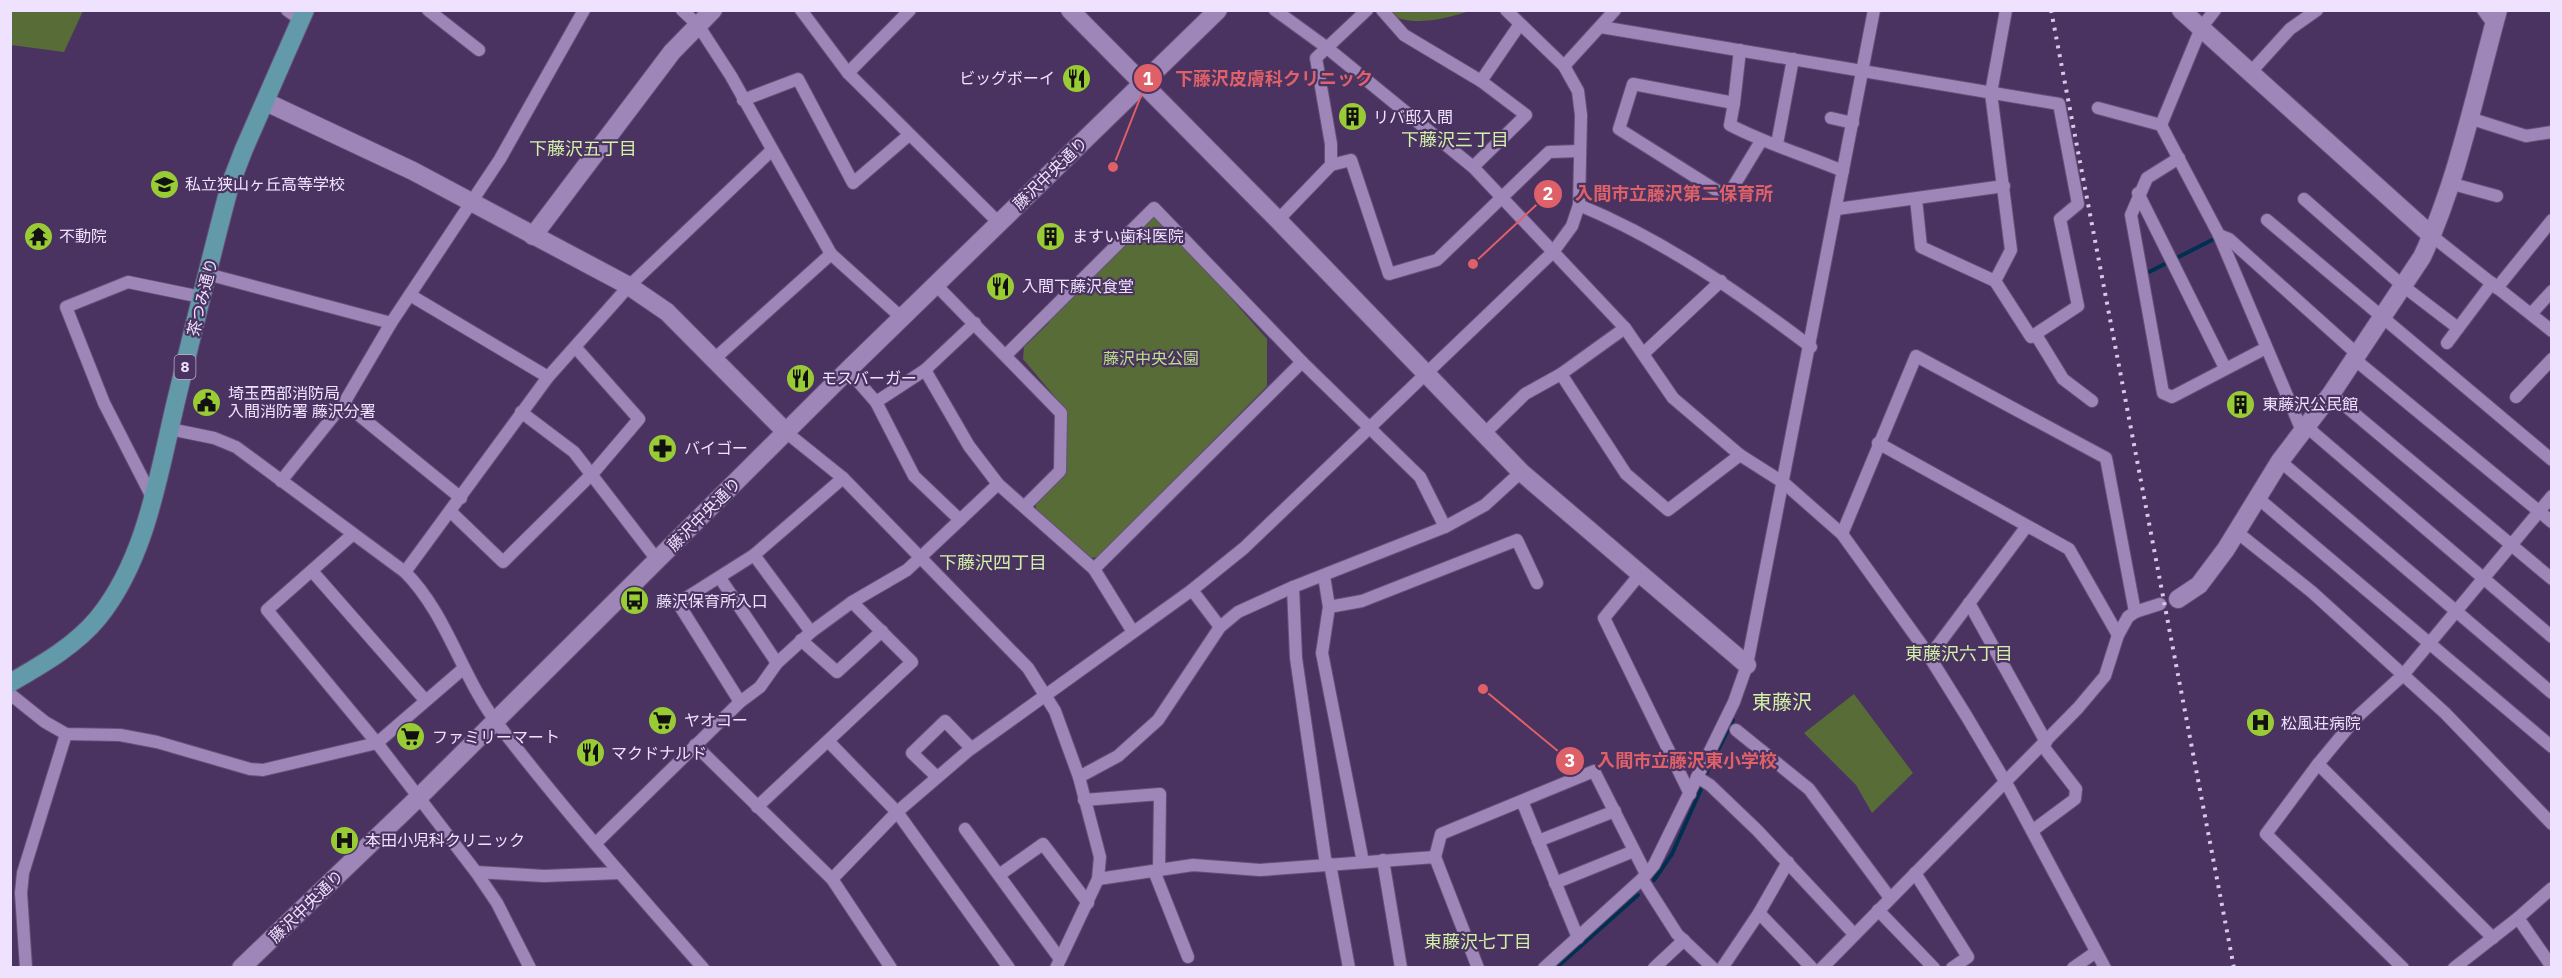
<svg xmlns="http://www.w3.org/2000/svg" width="2562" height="978" viewBox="0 0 2562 978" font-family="'IBM Plex Sans','Noto Sans JP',sans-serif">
<rect width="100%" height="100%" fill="#4a3360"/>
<!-- green -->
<g fill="#576c36">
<path d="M11,10H83V11L64,52L11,45Z"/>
<path d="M1385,11H1470C1444,19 1407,29 1385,11Z"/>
<path d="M1151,215L1164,222L1267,339V386L1098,557L1083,559L1036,510V503L1064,474L1066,410L1023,359L1024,347L1049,323L1047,315Z"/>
<path d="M1854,694L1913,773L1872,813L1856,785L1804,733Z"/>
</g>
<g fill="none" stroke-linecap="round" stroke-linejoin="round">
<!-- stream -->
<g stroke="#002f51" stroke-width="4">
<path d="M2145,274L2212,240"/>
<path d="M1706,774L1733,720"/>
<path d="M1654,880L1672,854L1702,787"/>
<path d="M1556,968L1638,895"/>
</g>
<defs>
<g id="street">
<path d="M287,10L301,20"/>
<path d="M428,10L479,50"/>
<path d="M682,10L698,25L731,76L831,254L902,318"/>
<path d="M801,10L848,73L999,223"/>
<path d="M1275,10L1326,47L1473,167L1625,328L1673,398L1740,455L1784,483L1842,534L1924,648L1967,717L2009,788L2105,968"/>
<path d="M1382,10L1404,35L1481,81L1526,115L1473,167"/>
<path d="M2483,10L2494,25"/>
<path d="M1601,27L2059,104L2078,204L2060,219L2078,306L2031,337L1995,281L2011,250L1991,93L2006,10"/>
<path d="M1564,66L1615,10"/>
<path d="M848,73L910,10"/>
<path d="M2250,73L2290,29L2317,10"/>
<path d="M1481,81L1520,24"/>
<path d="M743,100L798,79L853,183L909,135"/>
<path d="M1734,103L1740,50"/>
<path d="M2098,108L2161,125L2219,235L2302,431"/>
<path d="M1831,118L1853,123"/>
<path d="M2469,118L2526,136L2552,132"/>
<path d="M2161,125L2201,28L2215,10"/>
<path d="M1761,141L1727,197L1619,129L1633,84L1734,103L1730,125C1766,144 1805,155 1843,171"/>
<path d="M1777,144L1793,59"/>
<path d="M2179,158L2147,178L2131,215L2163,393L2172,397L2266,348"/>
<path d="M1331,165V144L1316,58L1367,10"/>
<path d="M2449,183L2497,196"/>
<path d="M2138,193L2225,368"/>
<path d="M1916,199L1921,247L1995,281"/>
<path d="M2304,199L2403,286L2458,328"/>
<path d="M1579,205C1664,240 1738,292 1811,347"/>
<path d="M1837,209L2004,186"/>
<path d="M1278,220L1331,165L1351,160L1389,274L1437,260L1549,152L1580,151"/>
<path d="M2267,220L2552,460"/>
<path d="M2219,235L2229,239L2356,353"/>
<path d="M2432,236L2552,331"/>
<path d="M207,274L391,323"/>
<path d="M936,285L1061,413L1060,471L1025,506"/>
<path d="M2497,288L2552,220"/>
<path d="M410,295L548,377"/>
<path d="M2531,314L2552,291"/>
<path d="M2036,335L2063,379L2092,401"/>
<path d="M2447,343L2492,283"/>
<path d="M1643,354L1721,281"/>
<path d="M1006,355L1154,208L1302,362L1420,477L1445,527"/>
<path d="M2353,358L2552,522"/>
<path d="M712,361L831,254"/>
<path d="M848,370L876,402"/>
<path d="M925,370L969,446L998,484L1094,569L1133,632"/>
<path d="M1561,374L1626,474L1668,510L1740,455"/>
<path d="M2331,394L2552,579"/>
<path d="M2516,397L2552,359"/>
<path d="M344,403L461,498"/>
<path d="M521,412L574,452L658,561"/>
<path d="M2306,425L2315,434L2552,637"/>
<path d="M170,429L214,438L236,447L405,572C447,614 461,676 497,723C562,808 633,888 703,968"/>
<path d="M787,433L843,478L1028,668L1055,711L1079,777L1100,857L1098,879L1056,968"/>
<path d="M1484,434L1525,394L1561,374L1625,328"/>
<path d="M1878,443L2069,549L2118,635"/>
<path d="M2280,461L2552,693"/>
<path d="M281,481L344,403L391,323L500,159L584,10"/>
<path d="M153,499L104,403L66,307L128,282L201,297"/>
<path d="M2259,499L2552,747"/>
<path d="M451,512L503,562L593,473L639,419L576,348"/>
<path d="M960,520L914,476L876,402L925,370L975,323"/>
<path d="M2238,533L2312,592L2445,713L2552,824"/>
<path d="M1842,534L1916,356L2106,458L2135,612"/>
<path d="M352,535L267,610L377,743L476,872L497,903L530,968"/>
<path d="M754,555L811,632"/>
<path d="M1094,569L1302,362"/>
<path d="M312,571L425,700"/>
<path d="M405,572L548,377L629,286L771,151"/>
<path d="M1640,574L1604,618L1690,794"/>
<path d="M1324,576L1329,607L1362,601L1517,540L1537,583"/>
<path d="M720,578L777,663"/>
<path d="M1293,587L1296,658L1326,865"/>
<path d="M1192,590L1220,627"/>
<path d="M1969,603L2046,742"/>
<path d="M1329,607L1322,653L1363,862"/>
<path d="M801,640L837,672L882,631"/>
<path d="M1929,657L2027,526"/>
<path d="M10,694L45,722L66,734L120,735L157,742L250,769L263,770L377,743L464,668"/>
<path d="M740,702L678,603L754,555L843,478"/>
<path d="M1736,730L1809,789L1890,898"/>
<path d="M828,741L897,812L1009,968"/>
<path d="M695,745L832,879L891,968"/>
<path d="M2318,764L2493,938"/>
<path d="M937,777L912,753L945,721L971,748"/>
<path d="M1079,777L1118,756L1158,720L1220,627L1238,612L1293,587L1445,527L1485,505L1521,472"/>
<path d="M1697,777L1710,785L1757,830L1854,934"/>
<path d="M1084,800L1160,794L1159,870"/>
<path d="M1522,801L1578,938"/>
<path d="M757,807L912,662L852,602"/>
<path d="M965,829L1060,959"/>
<path d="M2032,831L2075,799L2076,789L2042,745"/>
<path d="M1538,841L1615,811"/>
<path d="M596,843L740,702L760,687L777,663L811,632L852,602L907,570L998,484"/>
<path d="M1435,857L1441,834L1594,771L1646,874"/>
<path d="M1383,860L1401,968"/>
<path d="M1330,864L1349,968"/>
<path d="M1154,871L1188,957"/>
<path d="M476,872L544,876L620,873"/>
<path d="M1915,873L1968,957L1952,968"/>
<path d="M999,875L1043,844L1088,903"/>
<path d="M832,879L897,812L968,751L1192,590L1244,548L1553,252L1572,226L1579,205L1581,115L1578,91L1564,66L1506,10"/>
<path d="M1098,879L1193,865L1260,870L1435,857L1478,968"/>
<path d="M1642,879L1677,934L1713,968"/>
<path d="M1555,883L1634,851"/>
<path d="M1878,910L1934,968"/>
<path d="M1759,913L1812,968"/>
<path d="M2518,918L2552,967"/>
<path d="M26,968L21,893L23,873L66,734"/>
<path d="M1544,968L1642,879L1654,865L1734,702L1747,665L1874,10"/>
<path d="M1654,968L1684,940"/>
<path d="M1722,968L1759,913L1788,862"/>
<path d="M1822,968L2078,708L2105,676L2118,635L2128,617L2135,612L2160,604"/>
<path d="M2073,968L2096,952"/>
<path d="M2403,968L2266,834L2318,764L2357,717L2403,675L2552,496"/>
<path d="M2454,968L2518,918L2552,888"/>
</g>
<g id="secondary">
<path d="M1070,10L1278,220L1521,472L1747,665"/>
<path d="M2181,10L2432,236"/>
<path d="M266,102L413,171L629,286L667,312L787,433"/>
<path d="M533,236L672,52L713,10"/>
<path d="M2178,599L2199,585L2226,549L2280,461L2331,394L2422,257C2457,183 2476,90 2498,10"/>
<path d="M241,968L420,796L848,370L1218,10"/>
</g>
<path id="primary" d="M10,683C41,665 75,646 98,618C147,558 159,471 177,397C194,327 211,256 230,185L244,149L305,10"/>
</defs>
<!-- street casing -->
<use href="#street" stroke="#655177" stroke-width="14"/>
<!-- secondary casing -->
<use href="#secondary" stroke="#655177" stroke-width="20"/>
<!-- primary casing -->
<use href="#primary" stroke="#655177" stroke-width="20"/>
<!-- street -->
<use href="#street" stroke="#9f86b9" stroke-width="12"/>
<!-- secondary -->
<use href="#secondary" stroke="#9f86b9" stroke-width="18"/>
<!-- primary -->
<use href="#primary" stroke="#629aa9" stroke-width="18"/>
<!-- rail -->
<path stroke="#d7c8e7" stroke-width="4" stroke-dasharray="3 6" stroke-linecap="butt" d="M2051,10L2234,968"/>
</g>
<!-- icons -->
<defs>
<symbol id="restaurant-disc" viewBox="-11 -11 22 22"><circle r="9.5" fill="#99cb35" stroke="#4a3360"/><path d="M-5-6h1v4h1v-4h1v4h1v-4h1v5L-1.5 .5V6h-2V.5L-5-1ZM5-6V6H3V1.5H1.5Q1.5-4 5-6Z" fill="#111"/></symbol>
<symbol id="building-disc" viewBox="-11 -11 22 22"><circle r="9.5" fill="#99cb35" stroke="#4a3360"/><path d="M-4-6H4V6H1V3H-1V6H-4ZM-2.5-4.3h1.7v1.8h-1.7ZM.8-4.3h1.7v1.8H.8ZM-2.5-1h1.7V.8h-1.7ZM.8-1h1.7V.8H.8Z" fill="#111"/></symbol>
<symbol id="school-disc" viewBox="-11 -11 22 22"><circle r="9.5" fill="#99cb35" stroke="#4a3360"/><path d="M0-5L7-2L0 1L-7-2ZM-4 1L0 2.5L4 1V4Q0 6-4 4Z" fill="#111"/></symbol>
<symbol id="temple-disc" viewBox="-11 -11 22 22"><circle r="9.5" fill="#99cb35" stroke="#4a3360"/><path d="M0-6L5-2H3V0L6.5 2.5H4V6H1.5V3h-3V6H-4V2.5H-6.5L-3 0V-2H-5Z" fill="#111"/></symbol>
<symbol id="civic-disc" viewBox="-11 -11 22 22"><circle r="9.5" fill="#99cb35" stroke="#4a3360"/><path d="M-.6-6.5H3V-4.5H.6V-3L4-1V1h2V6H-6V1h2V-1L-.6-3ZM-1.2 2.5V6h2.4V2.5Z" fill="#111"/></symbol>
<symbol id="pharmacy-disc" viewBox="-11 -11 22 22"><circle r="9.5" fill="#99cb35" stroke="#4a3360"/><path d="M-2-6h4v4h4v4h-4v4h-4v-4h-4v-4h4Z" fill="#111"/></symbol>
<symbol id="bus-disc" viewBox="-11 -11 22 22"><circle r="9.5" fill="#99cb35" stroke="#4a3360"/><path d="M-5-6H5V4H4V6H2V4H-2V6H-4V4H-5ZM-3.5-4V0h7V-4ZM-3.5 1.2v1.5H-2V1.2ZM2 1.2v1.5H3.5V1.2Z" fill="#111"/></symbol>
<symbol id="supermarket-disc" viewBox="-11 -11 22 22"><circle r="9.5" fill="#99cb35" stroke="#4a3360"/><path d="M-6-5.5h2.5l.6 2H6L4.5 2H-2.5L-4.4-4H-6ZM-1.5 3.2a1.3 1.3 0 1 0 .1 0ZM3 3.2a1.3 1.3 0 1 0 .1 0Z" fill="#111"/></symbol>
<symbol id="hospital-disc" viewBox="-11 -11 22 22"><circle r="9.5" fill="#99cb35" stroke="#4a3360"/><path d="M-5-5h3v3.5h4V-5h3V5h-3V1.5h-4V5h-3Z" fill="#111"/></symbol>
</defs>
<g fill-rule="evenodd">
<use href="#restaurant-disc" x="1060" y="62" width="33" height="33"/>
<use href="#building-disc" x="1336" y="100" width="33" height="33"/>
<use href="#school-disc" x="148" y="168" width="33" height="33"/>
<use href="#temple-disc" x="22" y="220" width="33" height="33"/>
<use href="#building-disc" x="1034" y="220" width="33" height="33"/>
<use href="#restaurant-disc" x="984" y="270" width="33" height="33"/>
<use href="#restaurant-disc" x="784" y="362" width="33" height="33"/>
<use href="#civic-disc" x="190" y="386" width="33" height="33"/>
<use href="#building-disc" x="2224" y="388" width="33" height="33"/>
<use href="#pharmacy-disc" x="646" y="432" width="33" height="33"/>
<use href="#bus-disc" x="618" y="584" width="33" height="33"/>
<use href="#supermarket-disc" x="646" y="704" width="33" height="33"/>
<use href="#hospital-disc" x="2244" y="706" width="33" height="33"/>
<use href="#supermarket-disc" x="394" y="720" width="33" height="33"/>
<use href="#restaurant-disc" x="574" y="736" width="33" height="33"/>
<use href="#hospital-disc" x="328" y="824" width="33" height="33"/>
</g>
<g text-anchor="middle" stroke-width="4.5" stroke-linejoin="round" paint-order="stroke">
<!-- shield labels -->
<rect fill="#4a3360" stroke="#beaecf" stroke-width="1.5" x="174.5" y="355" width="21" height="24" rx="4.5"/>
<g font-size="15" font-weight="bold" fill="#efe2fe">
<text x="185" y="372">8</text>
</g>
<!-- poi labels -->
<g font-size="16" fill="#efe2fe" stroke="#4a3360" text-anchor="start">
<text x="1055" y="84" text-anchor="end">ビッグボーイ</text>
<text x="1373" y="123">リバ邸入間</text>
<text x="185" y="190">私立狭山ヶ丘高等学校</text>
<text x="59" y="242">不動院</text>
<text x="1072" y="242">ますい歯科医院</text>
<text x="1022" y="292">入間下藤沢食堂</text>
<text x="821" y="384">モスバーガー</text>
<text x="228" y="399">埼玉西部消防局<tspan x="228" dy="18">入間消防署 藤沢分署</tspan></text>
<text x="2262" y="410">東藤沢公民館</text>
<text x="684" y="454">バイゴー</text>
<text x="656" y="607">藤沢保育所入口</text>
<text x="684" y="726">ヤオコー</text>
<text x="2281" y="729">松風荘病院</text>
<text x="432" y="743">ファミリーマート</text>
<text x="611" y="759">マクドナルド</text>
<text x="365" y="846">本田小児科クリニック</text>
</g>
<!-- street labels -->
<g font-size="16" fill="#efe2fe" stroke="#4a3360">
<text transform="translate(1050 173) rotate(-44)" y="6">藤沢中央通り</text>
<text transform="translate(202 297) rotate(-76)" y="6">茶つみ通り</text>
<text transform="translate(704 514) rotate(-45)" y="6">藤沢中央通り</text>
<text transform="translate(306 906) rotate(-44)" y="6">藤沢中央通り</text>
</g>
<!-- park labels -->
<g font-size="16" fill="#bce184" stroke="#4a3360">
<text x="1151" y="364">藤沢中央公園</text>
</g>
<!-- neighbourhood labels -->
<g font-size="18" fill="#d2f0a7" stroke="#4a3360">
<text x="1455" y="146">下藤沢三丁目</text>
<text x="583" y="155">下藤沢五丁目</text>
<text x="993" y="569">下藤沢四丁目</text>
<text x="1959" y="660">東藤沢六丁目</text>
<text x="1478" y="948">東藤沢七丁目</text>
</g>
<!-- quarter labels -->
<g font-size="20" fill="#d2f0a7" stroke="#4a3360">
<text x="1782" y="709">東藤沢</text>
</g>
</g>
<!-- callouts -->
<path fill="none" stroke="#de6068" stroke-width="2" d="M1113 167L1148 78M1473 264L1548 194M1483 689L1570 761"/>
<g fill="#de6068" stroke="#4a3360" stroke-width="2">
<circle cx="1113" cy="167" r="6"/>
<circle cx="1473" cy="264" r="6"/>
<circle cx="1483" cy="689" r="6"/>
<circle cx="1148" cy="78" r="15"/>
<circle cx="1548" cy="194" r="15"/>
<circle cx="1570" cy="761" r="15"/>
</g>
<g font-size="18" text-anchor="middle" font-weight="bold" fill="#fff">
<text x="1148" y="85">1</text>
<text x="1548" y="200">2</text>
<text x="1570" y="767">3</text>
</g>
<g font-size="18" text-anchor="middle" font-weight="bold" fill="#de6068" stroke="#4a3360" stroke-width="4.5" stroke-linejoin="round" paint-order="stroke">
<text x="1274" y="85">下藤沢皮膚科クリニック</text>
<text x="1674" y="200">入間市立藤沢第二保育所</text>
<text x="1687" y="767">入間市立藤沢東小学校</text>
</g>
<!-- border -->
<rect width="2562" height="978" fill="none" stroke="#efe2fe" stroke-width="24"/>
</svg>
